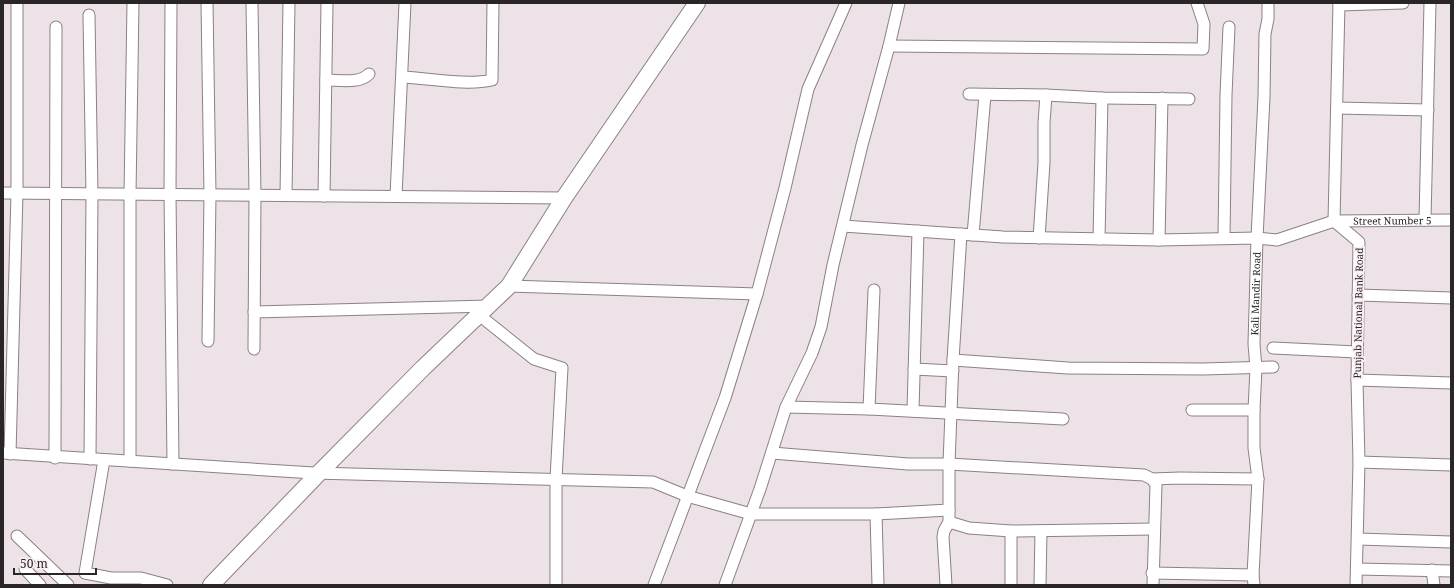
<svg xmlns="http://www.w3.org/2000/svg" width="1454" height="588" viewBox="0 0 1454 588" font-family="'Noto Serif',serif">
<rect width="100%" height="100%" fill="#ede2e7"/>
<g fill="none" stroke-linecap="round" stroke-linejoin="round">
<defs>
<g id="street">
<path d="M171,3L170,194L173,464"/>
<path d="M207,3L210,195L208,341"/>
<path d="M252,3L255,195L254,349"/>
<path d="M1339,3L1334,221L1359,242L1357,380L1359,462L1356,585"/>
<path d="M1339,5L1403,3"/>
<path d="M89,15L92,194L90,459"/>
<path d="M889,46L1203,49L1204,24L1197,3"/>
<path d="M402,77C429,78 465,86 492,80L493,3"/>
<path d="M326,80C340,80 359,84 369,74"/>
<path d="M969,94L1046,95L1102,98L1189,99"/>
<path d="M1337,108L1428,110"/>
<path d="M3,193L564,198"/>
<path d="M286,195L289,3"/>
<path d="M324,196L327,3"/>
<path d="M396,196L405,3"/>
<path d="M1425,220L1430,3"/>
<path id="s1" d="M843,226L1003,237L1159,240L1257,238L1277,240L1334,221L1451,220"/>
<path d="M973,235L985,95"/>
<path d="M1039,238L1044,163V123L1046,95"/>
<path d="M1224,238L1226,95L1229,27"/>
<path d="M1099,239L1102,98"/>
<path d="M1159,240L1162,98"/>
<path d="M509,286L757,294"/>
<path d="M1358,295L1451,298"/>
<path d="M254,312L489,306"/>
<path d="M479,315L534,359L562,368L556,479V585"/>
<path d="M1273,348L1357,352"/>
<path d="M953,360L1068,368L1203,369L1273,367"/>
<path d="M914,369L953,371"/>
<path d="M1357,380L1451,383"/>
<path d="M786,407L869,409L1063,419"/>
<path d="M869,409L874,290"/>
<path d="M1192,410H1254"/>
<path d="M913,411L918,231"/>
<path d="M3,453L314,473L653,482L687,496L751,514H876L949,510"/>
<path d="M772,453L908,464H949L1144,475L1152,479L1156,485L1153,585"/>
<path d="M10,454L17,193V3"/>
<path d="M55,458L56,27"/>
<path d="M104,460L85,573L111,578H141L167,585"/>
<path d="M130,461V194L133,3"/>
<path d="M1359,462L1451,465"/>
<path d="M1152,479L1180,478L1258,479"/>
<path d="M876,514L878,585"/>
<path d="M949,522L969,528L1011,531L1154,529"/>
<path d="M1011,531V585"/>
<path d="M17,536L68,585"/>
<path d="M1358,539L1451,542"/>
<path d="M25,569L40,585"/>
<path d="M1357,569L1451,571"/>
<path d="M1432,570L1434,585"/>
<path d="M1152,573L1253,575"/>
<path d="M654,585L725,398L757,294L785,188L808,89L846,3"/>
<path d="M725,585L760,489L786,407L812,353L821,327L833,265L862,145L889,46L899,3"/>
<path d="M946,585L943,537L944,531L949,522V464L953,360L961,234"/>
<path d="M1040,585L1041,531"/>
<path id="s2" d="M1254,585L1253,575L1258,479L1254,448V410L1256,368L1254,344L1257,238L1264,97L1265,34L1268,19V3"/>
</g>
<path id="secondary" d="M211,585L319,473L423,368L509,286L564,198L697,3"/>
</defs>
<!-- street casing -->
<use href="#street" stroke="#8a8185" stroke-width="13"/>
<!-- secondary casing -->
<use href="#secondary" stroke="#8a8185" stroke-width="18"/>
<!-- street -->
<use href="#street" stroke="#fff" stroke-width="11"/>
<!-- secondary -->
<use href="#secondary" stroke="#fff" stroke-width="16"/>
</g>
<g text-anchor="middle" stroke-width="4" stroke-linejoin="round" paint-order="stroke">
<!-- street labels -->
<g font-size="10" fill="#2a2628" stroke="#faeff4">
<text dy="4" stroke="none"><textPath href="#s1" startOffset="553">Street Number 5</textPath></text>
<text dy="4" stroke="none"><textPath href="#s2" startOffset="292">Kali Mandir Road</textPath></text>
<text transform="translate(1358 313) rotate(-89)" y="4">Punjab National Bank Road</text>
</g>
</g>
<!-- border -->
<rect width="1454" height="588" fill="none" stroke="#2a2628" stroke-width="8"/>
<!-- scale -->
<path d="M14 568v6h82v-6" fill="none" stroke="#2a2628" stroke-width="2"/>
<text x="20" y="568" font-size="12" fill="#2a2628" stroke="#faeff4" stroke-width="3" paint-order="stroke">50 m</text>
</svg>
